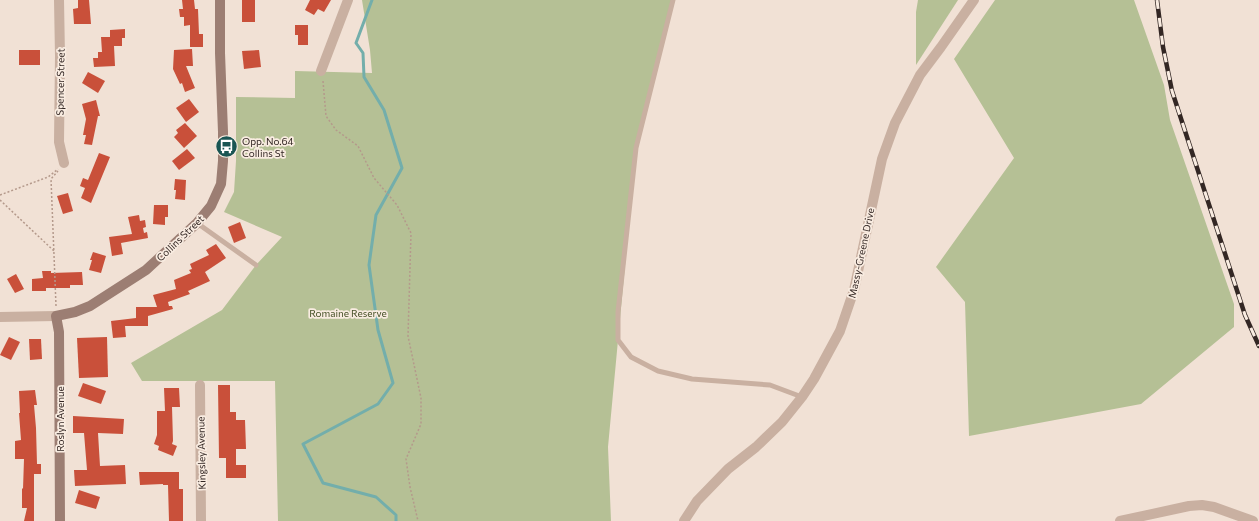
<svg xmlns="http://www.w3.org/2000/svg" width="1259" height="521" viewBox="0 0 1259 521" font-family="Commissioner,sans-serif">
<rect width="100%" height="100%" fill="#f1e1d5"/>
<!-- green -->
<g fill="#b5c095">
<path d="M362,0H673L636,148L608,447L611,521H278L275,381H142L131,363L222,310L256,265L282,237L224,212L234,192L236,161V97L295,98V71L372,73L370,50Z"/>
<path d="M918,0H958L916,65V12Z"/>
<path d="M995,0H1134L1164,85L1170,120L1234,304V327L1141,404L969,436L965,302L936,267L1014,158L954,59Z"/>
</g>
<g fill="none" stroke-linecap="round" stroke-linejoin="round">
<!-- stream -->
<path stroke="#73aeab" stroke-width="3" d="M372,0L356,43L363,53L364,77L384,110L402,168L376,215L369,265L378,330L393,383L378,404L303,444L323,483L376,497L396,515V521"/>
</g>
<!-- building -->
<g fill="#c9503a">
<path d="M78,0H89L91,24H74L73,9L78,8Z"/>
<path d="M182,0H194L195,9H198L199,34H203V47H190V25L184,26V17H180L179,9H183Z"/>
<rect x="242" y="0" width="13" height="22"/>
<path d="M310,0H331L324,12L318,9L314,15L305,10Z"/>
<path d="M295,25H308V45H298V35H295Z"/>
<path d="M125,29V38H122V46H114L115,66L94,67L93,58H98V52H102L101,37H110V30Z"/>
<path d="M192,49L193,66H186L195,88L185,92L182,83L180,84L173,69L174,50Z"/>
<rect x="19" y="50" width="21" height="15"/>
<path d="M259,50L261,67L244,69L242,51Z"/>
<path d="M88,72L105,81L98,93L82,83Z"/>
<path d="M189,99L199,112L186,122L176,108Z"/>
<path d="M96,100L100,116H98L92,145L84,144L86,135H83L86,119L82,104Z"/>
<path d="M185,123L197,136L184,148L174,137L178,133L176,130Z"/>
<path d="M187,149L195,158L179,170L172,161Z"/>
<path d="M99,153L110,157L91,203L81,198L85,188L80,186L83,178L88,180Z"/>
<path d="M175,179L186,180L185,200L175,199L176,190H174Z"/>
<path d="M68,193L73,211L63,214L57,196Z"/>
<path d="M154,205H168V217H165V225L153,224Z"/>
<path d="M139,215L140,221L145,220L146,227L143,228L144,233L147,232L148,238L121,243L123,254L112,256L109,237L132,234L128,217Z"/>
<path d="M240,222L246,238L234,243L228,227Z"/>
<path d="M216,244L226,258L205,272L210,281L188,291L190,294L168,302L169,306H172L173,309L148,316V326H125L126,337L113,338L111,321L136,318V307H157L153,295L176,289L174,280L191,273L189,270L192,269L190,264L209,255L206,250Z"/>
<path d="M93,252L106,256L101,273L89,270L92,260H90Z"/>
<path d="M42,271H51V273L82,272L83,285H70V288H46V291H32V279L43,278Z"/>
<path d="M16,274L24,289L15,293L7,279Z"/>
<path d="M9,337L20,342L11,360L0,355Z"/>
<path d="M107,337L108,377L79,378L77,338Z"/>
<path d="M29,339H41L42,359L30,360Z"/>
<path d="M83,383L106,391L101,404L78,396Z"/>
<path d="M218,385H230V412H236V420H245L246,449H236V465H246V478H226V458H219Z"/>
<path d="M164,388H179L180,407H172L173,441L172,444L177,446L173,456L158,450L159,446L154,444L157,435V411H165Z"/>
<path d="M35,390L37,405H34L36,428L37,464H41V474H34V521H24L27,508H22V488L23,489L24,459H15V441L21,440L19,413H20L19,391Z"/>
<path d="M73,416L124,419L123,434L98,433L100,466L125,465L126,484L75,486L74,470H87L84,433H73Z"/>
<path d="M139,472H179V489H183V521H169L168,485H163V484L140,485Z"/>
<path d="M79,490L100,497L96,509L75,503Z"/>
</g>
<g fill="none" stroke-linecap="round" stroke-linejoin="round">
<!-- path -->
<g stroke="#b4998b" stroke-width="1.5" stroke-dasharray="2 2" stroke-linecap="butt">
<path d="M323,81L326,116L336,130L358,146L374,178L397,205L411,233L408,336L421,398V424L406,459L410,487L418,521"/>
<path d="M0,195L48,177L58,169"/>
<path d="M0,200L54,251"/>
<path d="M56,306L51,179L58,171"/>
</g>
<!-- lane -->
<g stroke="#c9b0a1" stroke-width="5">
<path d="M673,0L636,148L618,312V340L631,357L658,371L692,379L770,385L802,397"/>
<path d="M197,223L256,265"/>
</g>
<!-- street -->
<g stroke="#c9b0a1" stroke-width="10">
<path d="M59,0L60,56L59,142L64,163"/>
<path d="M321,71L348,0"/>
<path d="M0,317L56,316"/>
<path d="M200,385L201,521"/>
<path d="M684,521L697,501L728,469L756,447L782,422L802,397L814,379L840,331L854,290L882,159L895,123L920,75L941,47L974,0"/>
<path d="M1120,521L1189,506L1202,505L1214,507L1253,521"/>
</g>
<!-- secondary -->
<path stroke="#9c7e73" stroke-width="10" d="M60,521L59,332L56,316L75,312L90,306L146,270L197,223L211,206L221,184L223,161V132L220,53V0"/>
<defs>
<path id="rail" d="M1157,0L1163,47L1172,91L1245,315L1259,346"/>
</defs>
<!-- rail casing -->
<use href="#rail" stroke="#332724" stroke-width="4.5"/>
<!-- rail -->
<use href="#rail" stroke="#f9ece1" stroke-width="3" stroke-dasharray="9" stroke-linecap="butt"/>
</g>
<!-- icons -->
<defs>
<symbol id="bus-disc" viewBox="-11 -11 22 22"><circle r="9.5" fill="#195553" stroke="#f9ece1"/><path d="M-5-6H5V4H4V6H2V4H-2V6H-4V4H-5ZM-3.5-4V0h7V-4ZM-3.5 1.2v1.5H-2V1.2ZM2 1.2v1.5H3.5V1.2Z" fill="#fff"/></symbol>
</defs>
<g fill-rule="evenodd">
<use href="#bus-disc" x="214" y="134" width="25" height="25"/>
</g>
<g text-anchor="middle" stroke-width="3.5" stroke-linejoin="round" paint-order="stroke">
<!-- street labels -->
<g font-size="10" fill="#332724" stroke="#f9ece1">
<text transform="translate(60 82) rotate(-89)" y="4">Spencer Street</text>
<text transform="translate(180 238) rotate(-44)" y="4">Collins Street</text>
<text transform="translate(861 253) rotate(-78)" y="4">Massy-Greene Drive</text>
<text transform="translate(60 419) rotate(-90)" y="4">Roslyn Avenue</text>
<text transform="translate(201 453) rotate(-91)" y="4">Kingsley Avenue</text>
</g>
<!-- poi labels -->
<g font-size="10" fill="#332724" stroke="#f9ece1" text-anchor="start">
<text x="242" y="145">Opp. No.64<tspan x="242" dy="12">Collins St</tspan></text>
</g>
<!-- park labels -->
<g font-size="10" fill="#465127" stroke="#f9ece1">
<text x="348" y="317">Romaine Reserve</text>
</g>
</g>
</svg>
